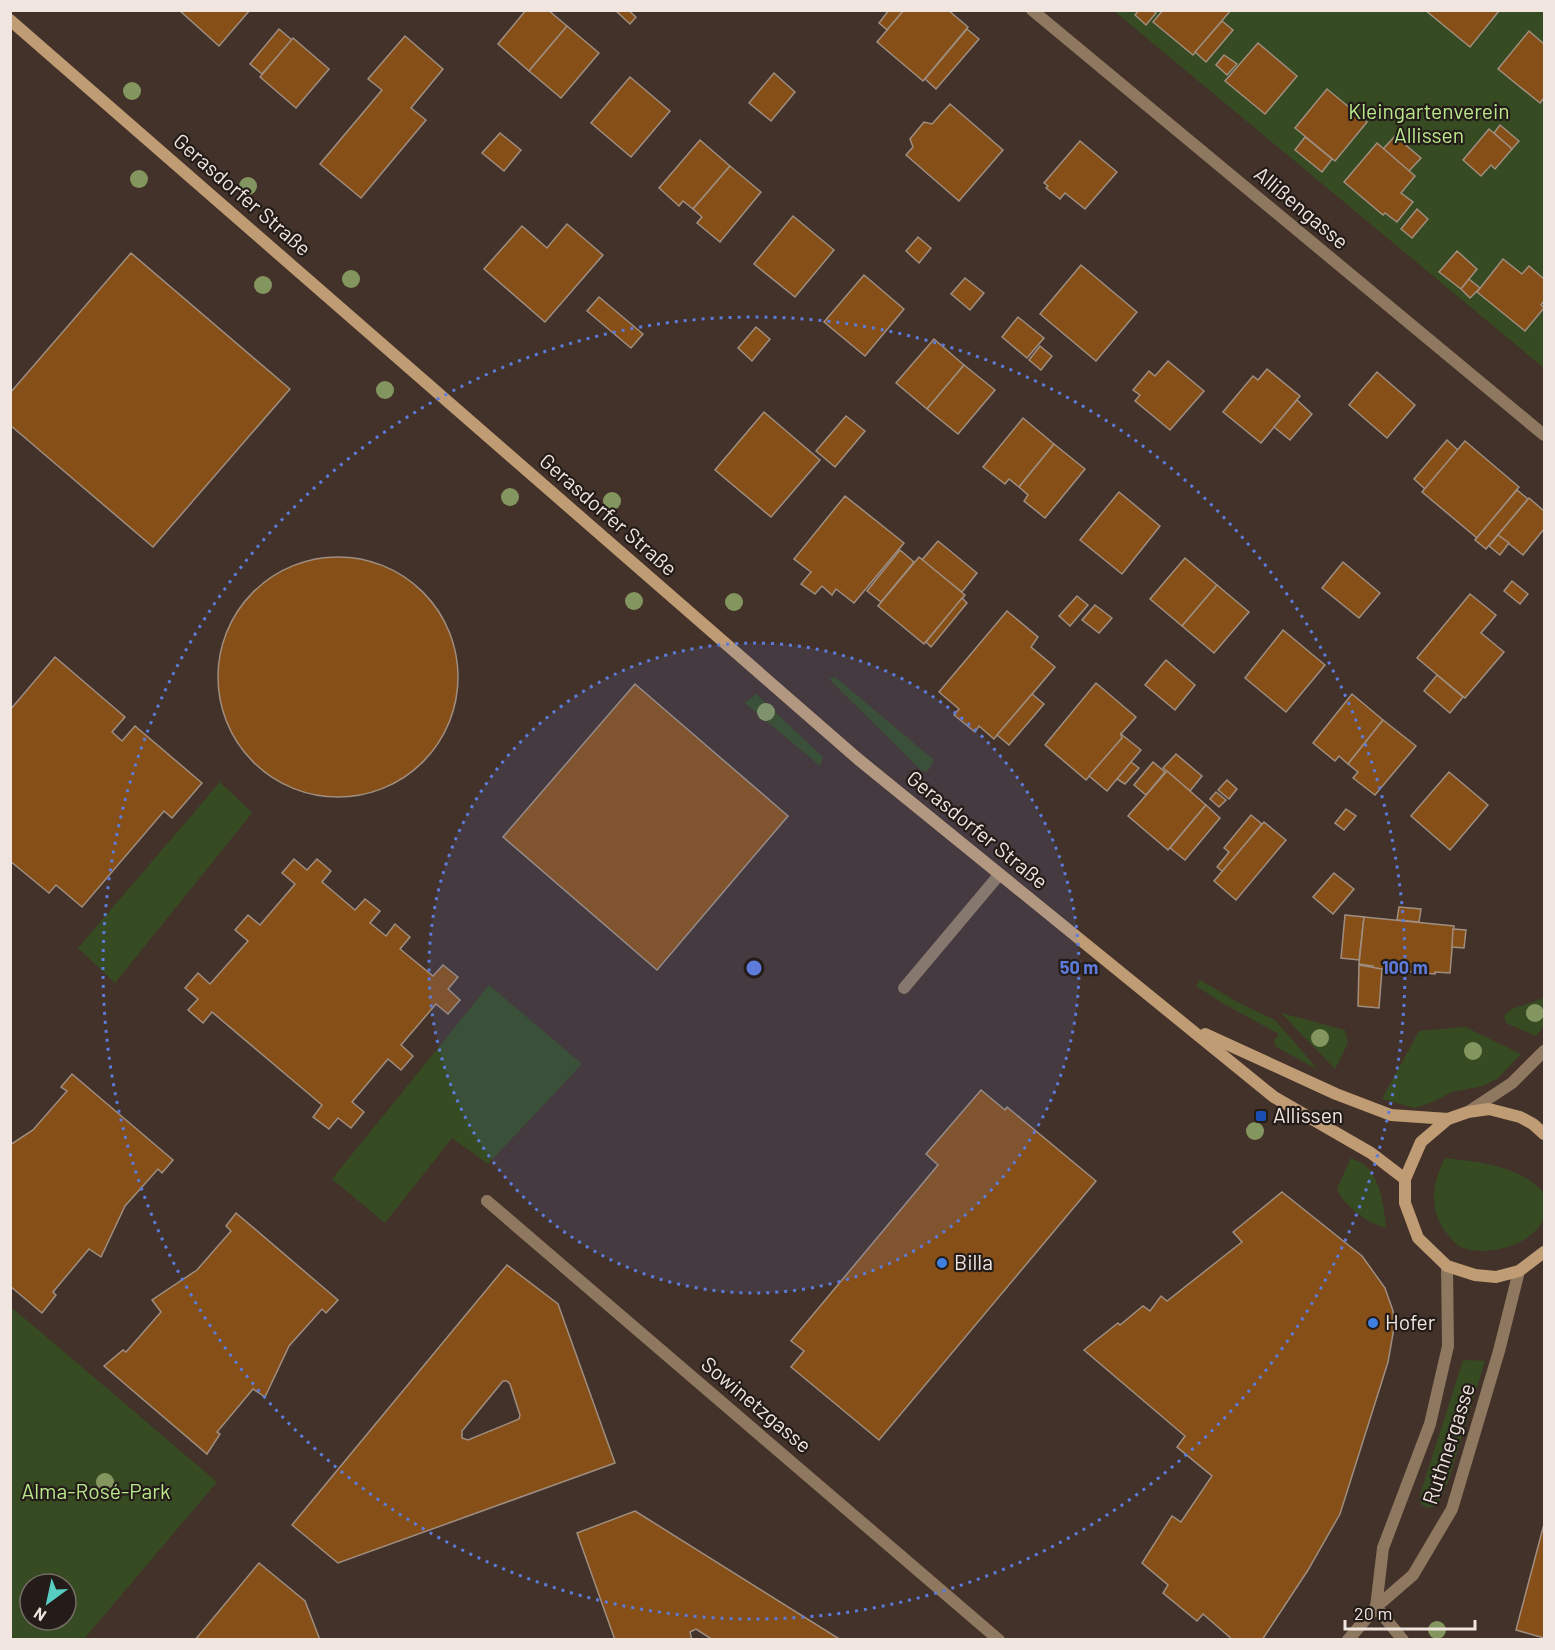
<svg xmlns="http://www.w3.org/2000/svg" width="1555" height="1650" viewBox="0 0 1555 1650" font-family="Barlow,sans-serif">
<rect width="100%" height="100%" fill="#433229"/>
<!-- green -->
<g fill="#364b21" fill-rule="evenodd">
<path d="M1114,11H1544V368Z"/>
<path d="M835,677L934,760L928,771L923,772L829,679Z"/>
<path d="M756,694L823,757L820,766L745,703Z"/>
<path d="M220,782L252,813L115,983L78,948Z"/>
<path d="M1200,980L1239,1003L1275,1020L1316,1067L1315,1068L1276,1047L1274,1041L1279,1034L1222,1003L1196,986Z"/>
<path d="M489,985L582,1064L488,1164L452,1138L385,1223L332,1179Z"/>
<path d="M1544,998V1026L1536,1036L1506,1023L1504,1016L1512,1009Z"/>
<path d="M1281,1013L1345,1030L1348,1043L1335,1069Z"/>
<path d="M1465,1027L1521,1054L1497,1079L1483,1086L1452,1092L1433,1102L1415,1108L1382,1099L1419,1031Z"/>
<path d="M1351,1158C1357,1161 1364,1163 1368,1168C1381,1183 1384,1208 1386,1227C1369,1225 1343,1205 1337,1189Z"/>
<path d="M1445,1158C1479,1162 1521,1166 1544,1193C1545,1200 1546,1209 1544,1216C1538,1244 1485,1258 1461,1247C1454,1244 1450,1237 1445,1231C1428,1208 1433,1182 1445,1158Z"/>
<path d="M10,1306L217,1482L84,1639H11ZM30,1584H66V1620H30Z"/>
<path d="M1463,1360L1485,1361L1448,1482L1437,1506L1427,1508L1421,1504L1420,1495Z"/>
</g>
<!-- building -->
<g fill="#864f17" stroke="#9f8e80" stroke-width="1.5" fill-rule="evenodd">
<path d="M179,10H250L219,46Z"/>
<path d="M526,10H548L567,26L529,71L498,44Z"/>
<path d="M615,10H628L636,17L630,24Z"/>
<path d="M889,10H904L887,30L879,23Z"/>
<path d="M904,10H948L968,27L923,81L877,42Z"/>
<path d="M1139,10H1153L1156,13L1146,25L1135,15Z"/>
<path d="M1163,10H1231L1193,55L1153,22Z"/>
<path d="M1425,10H1499V11L1470,47Z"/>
<path d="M1222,21L1233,30L1206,62L1195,52Z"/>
<path d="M567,26L599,53L561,98L529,71Z"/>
<path d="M279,29L292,40L262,74L250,64Z"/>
<path d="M967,29L979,39L936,89L925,79Z"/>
<path d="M1529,31L1544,44V98L1540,103L1498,69Z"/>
<path d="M405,36L443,69L411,108L426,120L361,198L320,164L382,90L368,79Z"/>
<path d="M293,38L329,69L296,108L260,77Z"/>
<path d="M1258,43L1297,76L1265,114L1225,81Z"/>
<path d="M1224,55L1237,64L1227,75L1216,65Z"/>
<path d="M774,73L795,92L771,121L749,103Z"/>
<path d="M630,77L670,111L631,157L591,123Z"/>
<path d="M1327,89L1367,122L1335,161L1295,128Z"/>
<path d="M950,104L1003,150L959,201L906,155L913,147L910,139L924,122L932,124Z"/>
<path d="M1500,125L1519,141L1512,149L1494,133Z"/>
<path d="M1489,129L1512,149L1495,169L1491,165L1481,176L1463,160Z"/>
<path d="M500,133L521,150L504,171L482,153Z"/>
<path d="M1395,136L1421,158L1409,171L1383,149Z"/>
<path d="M1305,137L1332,159L1322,172L1295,150Z"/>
<path d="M700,140L730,166L693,209L683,201L679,206L659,188Z"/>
<path d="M1080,141L1117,172L1085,209L1065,193L1060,199L1046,188L1048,186L1044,183Z"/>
<path d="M1377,143L1415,176L1401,193L1413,202L1397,222L1385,213L1383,215L1344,182Z"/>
<path d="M730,166L761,192L720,242L697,223L702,217L693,209Z"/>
<path d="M1417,209L1428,219L1412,238L1401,229Z"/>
<path d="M793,216L834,250L795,297L754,264Z"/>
<path d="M567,224L603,255L545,322L484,269L522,226L547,248Z"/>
<path d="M918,237L931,248L919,263L906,251Z"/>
<path d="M1457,251L1477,269L1461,289L1439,272Z"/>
<path d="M131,253L290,389L153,547L10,425V393Z"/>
<path d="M1503,259L1522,274L1529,266L1544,279V301L1541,305L1544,308L1525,331L1477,292Z"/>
<path d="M1081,265L1137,312L1096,361L1040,314Z"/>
<path d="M864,275L904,309L865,356L824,322Z"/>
<path d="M965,278L984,293L970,310L951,294Z"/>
<path d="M1469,279L1480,288L1470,298L1461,289Z"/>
<path d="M599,297L643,334L631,348L587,311Z"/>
<path d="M1018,317L1044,338L1027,358L1002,337Z"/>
<path d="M756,327L770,339L752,361L738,348Z"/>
<path d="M934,339L964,365L927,409L896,383Z"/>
<path d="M1040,346L1052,356L1041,370L1029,360Z"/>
<path d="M1168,361L1204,391L1170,430L1135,401L1140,395L1133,390L1149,371L1155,376Z"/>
<path d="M964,365L995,390L958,434L927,409Z"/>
<path d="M1267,369L1300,396L1261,443L1223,412L1253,376L1258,380Z"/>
<path d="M1377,372L1415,405L1387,438L1349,405Z"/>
<path d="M1297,400L1312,414L1290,440L1274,427Z"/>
<path d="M764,412L820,460L771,517L715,470Z"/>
<path d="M846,416L865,431L835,467L816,451Z"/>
<path d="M1023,418L1054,444L1019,487L1009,479L1005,484L983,467Z"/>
<path d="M1447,440L1458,450L1425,489L1414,479Z"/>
<path d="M1465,441L1519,487L1477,538L1422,492Z"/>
<path d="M1054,444L1085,469L1045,518L1024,501L1028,495L1019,487Z"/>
<path d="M1517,490L1528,499L1486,549L1475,540Z"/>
<path d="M1119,492L1160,526L1122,574L1080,540Z"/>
<path d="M845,496L904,543L854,603L836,589L832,595L822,586L815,594L801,584L811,572L794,559Z"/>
<path d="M1529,498L1544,511V529L1523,555L1498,535Z"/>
<path d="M1498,535L1509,543L1500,555L1489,546Z"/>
<path d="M938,541L977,573L962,592L922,560Z"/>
<path d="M900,550L914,562L881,602L867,591Z"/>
<path d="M919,557L965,595L924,644L878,606Z"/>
<circle cx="338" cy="677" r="120"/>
<path d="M1185,558L1217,585L1182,626L1150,599Z"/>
<path d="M1343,562L1380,593L1359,618L1322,588Z"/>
<path d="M1512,581L1528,594L1520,604L1504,591Z"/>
<path d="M1217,585L1249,612L1214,653L1182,626Z"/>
<path d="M1470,594L1496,615L1481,633L1504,652L1465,698L1417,658Z"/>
<path d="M1077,596L1088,605L1070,626L1059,616Z"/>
<path d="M962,598L967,603L931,647L926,642Z"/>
<path d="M1095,605L1112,618L1099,633L1082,620Z"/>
<path d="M1007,611L1038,637L1031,647L1055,667L994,739L979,726L975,732L954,715L959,709L939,692Z"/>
<path d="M1283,630L1325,665L1286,712L1245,678Z"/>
<path d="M55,657L125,717L112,732L122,741L135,726L202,783L172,818L164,811L82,907L56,885L49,893L10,861V710Z"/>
<path d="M1166,660L1195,685L1175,710L1145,685Z"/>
<path d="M1437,675L1463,697L1450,713L1424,691Z"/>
<path d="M1096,683L1136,717L1121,734L1122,738L1086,780L1045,745Z"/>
<path d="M635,684L788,816L657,970L503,837Z"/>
<path d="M1032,694L1044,704L1009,745L997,735Z"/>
<path d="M1352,694L1383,720L1348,764L1339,756L1335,761L1313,743Z"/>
<path d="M1383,720L1416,746L1375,795L1353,778L1358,772L1348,764Z"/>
<path d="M1121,734L1141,750L1107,791L1089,776L1122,738Z"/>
<path d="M1176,754L1202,776L1190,791L1163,768Z"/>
<path d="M1131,762L1139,768L1125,784L1117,779Z"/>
<path d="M1153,762L1165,772L1146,795L1134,785Z"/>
<path d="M1167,771L1206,805L1168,850L1128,816Z"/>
<path d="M1449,772L1488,805L1450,850L1411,816Z"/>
<path d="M1227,780L1237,789L1229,799L1218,790Z"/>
<path d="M1216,792L1226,800L1219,807L1210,799Z"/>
<path d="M1206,805L1220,818L1185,860L1170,848Z"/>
<path d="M1346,809L1356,816L1344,830L1335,823Z"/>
<path d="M1251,815L1262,824L1223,872L1217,867L1229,852L1224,848Z"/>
<path d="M1264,822L1286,840L1236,900L1214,881Z"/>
<path d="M294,859L307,870L317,859L331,871L322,882L355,910L365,899L380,911L370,923L386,936L395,924L410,937L400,949L433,976L443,965L458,977L448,989L460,1000L448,1014L436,1004L401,1045L413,1056L401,1070L388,1059L352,1102L364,1112L351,1128L338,1118L329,1129L313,1117L322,1105L212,1012L203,1023L188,1010L198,999L185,988L198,973L210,984L248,941L235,930L248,915L260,925L295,884L282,873Z"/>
<path d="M1334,873L1354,889L1333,914L1313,897Z"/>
<path d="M1399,907L1421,909L1419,922L1397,920Z"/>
<path d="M1345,915L1364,917L1359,960L1341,958Z"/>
<path d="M1364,917L1454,926L1450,973L1435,972V974L1372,968L1373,966L1359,964Z"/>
<path d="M1453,929L1466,930L1464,948L1452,947Z"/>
<path d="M1359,965L1382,969L1379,1008L1358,1006Z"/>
<path d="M72,1074L173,1160L162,1173L158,1169L125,1206L101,1257L89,1249L53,1292L56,1295L42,1313L10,1286V1145L33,1130L67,1091L61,1087Z"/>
<path d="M981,1090L1005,1110L1007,1107L1096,1181L879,1440L791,1367L804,1351L791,1341L938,1165L926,1154Z"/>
<path d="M1282,1192L1362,1256L1385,1288L1393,1311L1394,1328L1388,1362L1340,1514L1308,1570L1262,1640H1233L1203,1614L1197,1621L1163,1593L1168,1585L1142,1563L1172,1516L1181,1522L1212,1476L1177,1447L1185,1436L1084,1350L1118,1323L1120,1325L1143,1306L1150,1311L1161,1296L1167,1301L1242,1242L1233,1232Z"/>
<path d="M236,1213L338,1300L326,1313L322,1309L289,1346L265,1397L253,1389L217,1432L220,1434L207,1454L104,1366L123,1350L126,1352L161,1312L152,1300L197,1270L231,1231L226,1226Z"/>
<path d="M507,1265L558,1304L615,1463L338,1563L292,1525ZM503,1381H507L510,1384L520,1415L519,1419L468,1440L462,1438V1431Z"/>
<path d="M635,1511L841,1640H713L696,1629L690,1632L692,1640H615L577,1533Z"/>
<path d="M1544,1524V1638L1516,1630Z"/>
<path d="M259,1563L305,1601L320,1640H195Z"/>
</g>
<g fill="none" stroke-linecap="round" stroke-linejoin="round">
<!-- service -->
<g stroke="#8e7860" stroke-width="12">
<path d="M904,988L999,875"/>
<path d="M487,1201L999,1640"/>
</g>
<!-- pedestrian -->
<path stroke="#8e7860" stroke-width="12" d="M1376,1607L1403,1640"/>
<!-- minor -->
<g stroke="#8e7860" stroke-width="12">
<path d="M1032,10L1544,435"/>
<path d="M1376,1607L1383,1548L1430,1424L1448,1346L1447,1266"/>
<path d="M1348,1640L1376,1607L1413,1575L1452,1509L1499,1351L1519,1271"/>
</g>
<!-- tertiary -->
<path stroke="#8e7860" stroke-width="12" d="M1468,1112L1512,1083L1544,1051"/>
<!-- secondary -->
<g stroke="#c09c75" stroke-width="12">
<path d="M10,20L858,759L1274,1097L1371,1153L1405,1179"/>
<path d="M1205,1034L1336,1094L1391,1115L1448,1119"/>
<path d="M1544,1134L1533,1124L1520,1117L1489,1109L1468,1112L1448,1119L1421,1142L1405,1179V1203L1418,1238L1447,1266L1475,1275L1496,1277L1519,1271L1544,1252"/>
</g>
</g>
<!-- trees -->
<g fill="#84965f">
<circle cx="132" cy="91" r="9"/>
<circle cx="139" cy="179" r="9"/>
<circle cx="248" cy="186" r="9"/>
<circle cx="351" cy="279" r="9"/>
<circle cx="263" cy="285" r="9"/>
<circle cx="385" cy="390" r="9"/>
<circle cx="510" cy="497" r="9"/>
<circle cx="612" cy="501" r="9"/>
<circle cx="634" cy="601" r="9"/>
<circle cx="734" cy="602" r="9"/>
<circle cx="766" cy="712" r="9"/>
<circle cx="1535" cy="1013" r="9"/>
<circle cx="1320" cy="1038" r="9"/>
<circle cx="1473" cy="1051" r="9"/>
<circle cx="1255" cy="1131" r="9"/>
<circle cx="105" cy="1482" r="9"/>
<circle cx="1437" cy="1630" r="9"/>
</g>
<!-- distance rings -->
<circle cx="754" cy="968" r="325" fill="#5c7bda" fill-opacity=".12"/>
<g fill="none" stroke="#5c7bda" stroke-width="3" stroke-dasharray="3 6">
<circle cx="754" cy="968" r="325"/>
<circle cx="754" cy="968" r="651"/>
</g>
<!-- markers -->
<rect fill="#1a4fb4" stroke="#241c18" stroke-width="2" x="1255" y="1110" width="12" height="12" rx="3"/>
<g fill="#3f7fe0" stroke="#241c18" stroke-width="2">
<circle cx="942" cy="1263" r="6"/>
<circle cx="1373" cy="1323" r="6"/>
</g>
<g text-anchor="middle" stroke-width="4.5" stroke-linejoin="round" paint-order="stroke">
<!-- park labels -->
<g font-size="21" fill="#b9e88c" stroke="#241c18">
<text x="1429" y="119">Kleingartenverein<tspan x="1429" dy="24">Allissen</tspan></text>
<text x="96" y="1499">Alma-Rosé-Park</text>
</g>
<!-- street labels -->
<g font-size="21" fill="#f0e5df" stroke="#241c18">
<text transform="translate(242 195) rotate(41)" y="7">Gerasdorfer Straße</text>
<text transform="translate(1301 208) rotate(40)" y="7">Allißengasse</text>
<text transform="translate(608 515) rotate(41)" y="7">Gerasdorfer Straße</text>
<text transform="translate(977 830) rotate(39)" y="7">Gerasdorfer Straße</text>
<text transform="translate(756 1405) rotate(40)" y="7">Sowinetzgasse</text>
<text transform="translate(1449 1444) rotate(-72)" y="7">Ruthnergasse</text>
</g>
<!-- poi labels -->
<g font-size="21" fill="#f0e5df" stroke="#241c18" text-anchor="start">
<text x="1273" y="1123">Allissen</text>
<text x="954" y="1270">Billa</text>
<text x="1385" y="1330">Hofer</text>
</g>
</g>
<circle cx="754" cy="968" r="9" fill="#5c7bda" stroke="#241c18" stroke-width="3"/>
<g font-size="18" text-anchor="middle" font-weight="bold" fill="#5c7bda" stroke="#241c18" stroke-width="4.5" stroke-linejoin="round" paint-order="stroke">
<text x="1079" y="974">50 m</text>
<text x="1405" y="974">100 m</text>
</g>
<!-- border -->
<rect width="1555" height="1650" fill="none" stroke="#f0e5df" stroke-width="24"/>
<!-- north arrow -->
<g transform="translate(48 1602) rotate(213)"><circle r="28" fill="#241c18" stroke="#766c68" stroke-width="1.5"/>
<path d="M0-4.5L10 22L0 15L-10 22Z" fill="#57cec1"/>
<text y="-9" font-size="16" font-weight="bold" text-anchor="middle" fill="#f0e5df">N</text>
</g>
<!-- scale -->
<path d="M1345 1620v9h130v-9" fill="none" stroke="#f0e5df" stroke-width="3"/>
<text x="1354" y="1620" font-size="18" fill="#f0e5df" stroke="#241c18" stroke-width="4.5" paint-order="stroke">20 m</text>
</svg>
